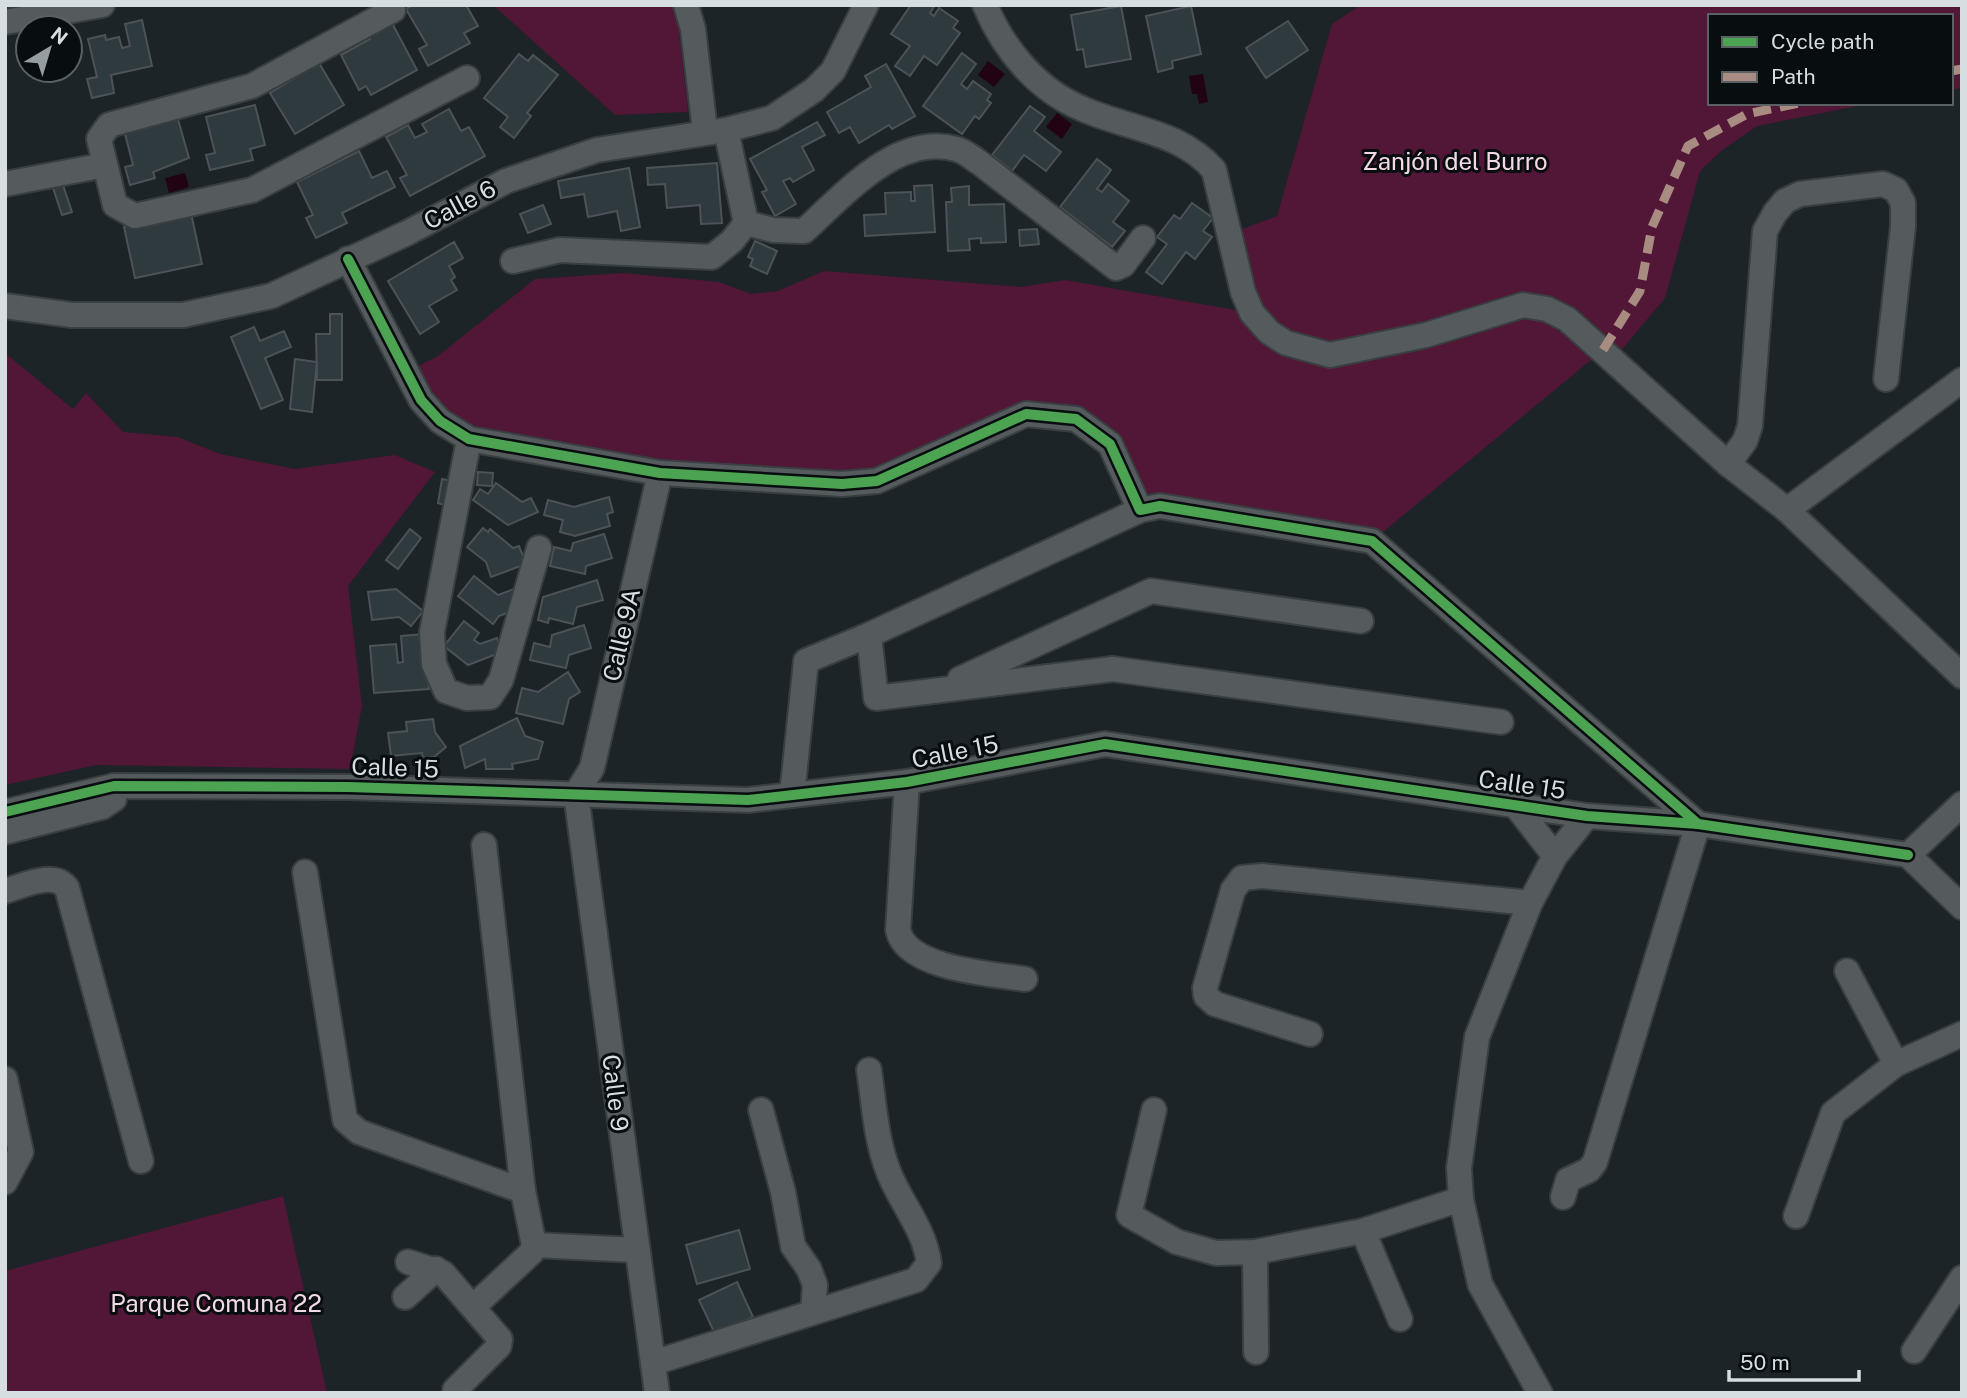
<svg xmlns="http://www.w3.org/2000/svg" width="1967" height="1398" viewBox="0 0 1967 1398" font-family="'Public Sans',sans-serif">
<rect width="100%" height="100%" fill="#1c2427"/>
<!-- green -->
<g fill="#521637">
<path d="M493,5H676L688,112L615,115Z"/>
<path d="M1361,5H1962V88L1951,90V16H1710V103H1873L1757,126L1721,151L1700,171L1665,298L1613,360L1603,350L1372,541L1140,510L1110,444L1026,414L842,484L469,439L407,372L438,356L535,279L623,273L719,282L751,294L778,291L824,271L1022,287L1065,280L1252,313L1229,234L1277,216L1332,24Z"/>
<path d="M5,353L73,409L86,393L123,432L178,437L220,454L295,469L395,455L435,472L348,586L362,706L350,769L96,765L5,785Z"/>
<path d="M283,1196L327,1393H5V1271Z"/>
</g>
<!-- water -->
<g fill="#220313">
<path d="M988,61L1005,74L994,87L978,75Z"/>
<path d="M1203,74L1208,102L1199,104L1197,94H1192L1189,76Z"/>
<path d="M1057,113L1072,124L1062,139L1046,127Z"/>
<path d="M185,173L189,187L169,193L165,178Z"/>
</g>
<!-- building -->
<g fill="#2f3a3f" stroke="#4c5255" stroke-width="2">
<path d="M413,5H466L478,26L464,33L470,43L428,66L419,49L427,45L406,9Z"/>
<path d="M911,5H935L930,13L934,16L939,8L958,21L953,28L960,33L937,65L924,56L910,76L895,66L910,46L891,34Z"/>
<path d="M1121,6L1131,59L1086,67L1083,49L1077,50L1071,15Z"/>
<path d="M1191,6L1201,54L1172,61L1173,68L1158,72L1146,16Z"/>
<path d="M142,20L152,66L111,75L114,93L92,98L87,79L97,77L88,39L105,35L106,40L119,37L122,48L130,46L125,24Z"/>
<path d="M1288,21L1308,50L1266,78L1246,48Z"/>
<path d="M392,23L417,70L371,95L366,86L359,90L341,55L370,39L367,36Z"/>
<path d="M962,53L976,64L961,84L967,89L973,81L991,94L987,100L991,103L979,119L975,116L962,134L923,106Z"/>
<path d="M519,54L528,61L533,55L558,75L527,113L531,116L514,138L500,127L508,117L484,98Z"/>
<path d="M319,63L344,105L295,134L270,93Z"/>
<path d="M886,64L915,116L892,129L889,125L859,143L850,127L839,133L827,112L871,87L865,76Z"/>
<path d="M255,105L265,145L250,149L253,160L210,170L206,155L215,153L206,117Z"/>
<path d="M1030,106L1045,117L1034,131L1061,152L1046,171L1024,155L1012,171L992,155Z"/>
<path d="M449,109L461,131L469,127L485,156L410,196L400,178L407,175L386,137L408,125L415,138L427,132L422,124Z"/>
<path d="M177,116L189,158L153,172L155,178L130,185L125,167L133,165L124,130Z"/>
<path d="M817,122L825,135L802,147L814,170L793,182L790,178L783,181L796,204L775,216L762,192L767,190L750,159Z"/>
<path d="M359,151L372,178L387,171L395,187L342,213L347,223L316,238L306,218L313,215L297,182Z"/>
<path d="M1097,159L1111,170L1097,189L1102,192L1108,184L1129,201L1113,222L1125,231L1112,247L1060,207Z"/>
<path d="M717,163L722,223L701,224L700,205L667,208L665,184L648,185L647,168Z"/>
<path d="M629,168L640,227L621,231L617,211L588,217L584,194L561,198L558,181Z"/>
<path d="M62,182L72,212L62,215L52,185Z"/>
<path d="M932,185L935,232L865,236L864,215L886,214L885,193L911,192V201H915L914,186Z"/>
<path d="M969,186V205L1004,204L1006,242L981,243V238L969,239L970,250L948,251L946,202H952L951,188Z"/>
<path d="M1192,203L1213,218L1203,231L1212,237L1195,259L1186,252L1162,284L1146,272L1167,244L1157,237L1174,215L1180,219Z"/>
<path d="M543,205L551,224L528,233L520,214Z"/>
<path d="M191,213L202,264L135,278L124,227Z"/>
<path d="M1037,229L1039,244L1020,246L1019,230Z"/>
<path d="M755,241L777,251L767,274L750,266L753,259L748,257Z"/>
<path d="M454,242L463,258L449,266L455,277L451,280L457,290L429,306L439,322L420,334L388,281Z"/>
<path d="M330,314H342V380H317L316,334H330Z"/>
<path d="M254,327L260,341L284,331L291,347L265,358L283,400L261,409L231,337Z"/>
<path d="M295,359L317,362L312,412L290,409Z"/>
<path d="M478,472L493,473L492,486L477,485Z"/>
<path d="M442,479L451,481L444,505L438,503Z"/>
<path d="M496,483L522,502L531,498L538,512L508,525L473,500L480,489L488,494Z"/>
<path d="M609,497L613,512L607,514L610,526L575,536L560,532L563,520L544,515L548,500L574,507Z"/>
<path d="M483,528L488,532L490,529L513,548L519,546L526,564L491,577L486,562L467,547Z"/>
<path d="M410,529L421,538L398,569L386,560Z"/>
<path d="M604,534L612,558L586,566L585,574L550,566L554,547L571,551L573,543Z"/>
<path d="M474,576L498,595L514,589L517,596L515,610L499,616L493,624L458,596Z"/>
<path d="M597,580L603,600L577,607L573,624L549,618L548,623L538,620L543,597Z"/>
<path d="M396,589L423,611L411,626L399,617L372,620L368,592Z"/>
<path d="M464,621L479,633L474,640L480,644L497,638L502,652L468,665L444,646Z"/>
<path d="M584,625L591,648L569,655L566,668L530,660L534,643L550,647L552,635Z"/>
<path d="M424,634L429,689L374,693L370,646L396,644L398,663L403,662L401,636Z"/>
<path d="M568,672L580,692L569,699L563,724L516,713L522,688L538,692Z"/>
<path d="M517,718L525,736L543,742L538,759L512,764L513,769H486L485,759L465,768L460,746Z"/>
<path d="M433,719L435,732L446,747L434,757L423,758L422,753L391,756L388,733L407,731L406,722Z"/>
<path d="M739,1230L750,1269L697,1284L686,1245Z"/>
<path d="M737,1282L753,1317L715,1334L699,1300Z"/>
</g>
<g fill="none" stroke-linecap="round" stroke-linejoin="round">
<defs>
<g id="minor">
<path d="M686,5L693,29L705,131"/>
<path d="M985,5C1004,50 1037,90 1083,109C1128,129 1180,131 1214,170L1243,292L1252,313L1269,332L1286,343L1330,355L1426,335L1523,305L1547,309L1567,319L1728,464L1787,510L1962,676"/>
<path d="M393,10L252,86L109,125L99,139L115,205L135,216L252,190L467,78"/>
<path d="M5,22L102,5"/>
<path d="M726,130L746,223"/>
<path d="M5,184L105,165"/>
<path d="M746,223L773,230L804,231C843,196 897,132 956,149C965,151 972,158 980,163L1116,268L1123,265L1143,238"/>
<path d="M348,259L421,400L440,421L469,439L660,473L842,484L877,481L1026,414L1076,419L1110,444L1140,510"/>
<path d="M513,261L560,250L712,257L732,241L746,223"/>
<path d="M5,306L72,315H183L271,296L407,233L506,181L597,150L726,130L772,118L814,90L833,71L866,5"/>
<path d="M469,439L432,632L434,664L446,691L467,698L490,697L501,680L539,548"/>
<path d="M1728,464L1745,441L1750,426L1765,231L1775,213L1785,201L1800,194L1883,184L1896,190L1903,203V226L1886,379"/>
<path d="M1787,510L1962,380"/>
<path d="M869,635L876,698L1113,669L1501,722"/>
<path d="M960,679L1151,591L1361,621"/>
<path d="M907,782L898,930C906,969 992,974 1025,979"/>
<path d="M576,794L657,1393"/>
<path d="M576,794L592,768L660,473"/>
<path d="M792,795L806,661L869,635L1140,510L1160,506L1372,541L1698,824L1595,1162L1589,1170L1568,1180L1563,1197"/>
<path d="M1516,806L1555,856"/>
<path d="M5,812L114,786L349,787L748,800L907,782L1105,744L1587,816L1698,824L1908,855"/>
<path d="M5,832L102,807L114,799V786"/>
<path d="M1908,855L1962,907"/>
<path d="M1908,855L1962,804"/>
<path d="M305,872L345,1120L359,1132L523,1191"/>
<path d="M5,891C23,886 54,870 67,888L141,1161"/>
<path d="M1847,971L1896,1064"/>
<path d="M1310,1034L1215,1004L1206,996L1205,988L1233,890L1242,878L1262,876L1530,903"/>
<path d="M5,1079L21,1152L5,1182"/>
<path d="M761,1110L783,1192L793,1246L809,1269L815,1285L813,1312"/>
<path d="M1154,1110L1129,1215L1177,1242L1216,1253L1255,1252L1363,1231L1461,1199"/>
<path d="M1796,1216L1833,1113L1896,1064L1962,1034"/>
<path d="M1363,1231L1400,1319"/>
<path d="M534,1245L636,1250"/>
<path d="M1255,1252L1256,1352"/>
<path d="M408,1262L443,1273L500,1339L499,1346L455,1390"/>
<path d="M405,1297L436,1269"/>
<path d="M473,1307L531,1253L534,1245L523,1191L484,845"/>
<path d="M1914,1351L1962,1278"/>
<path d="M653,1363L916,1280L929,1263C924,1228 902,1205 889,1173C876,1141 874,1104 869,1070"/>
<path d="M1540,1393L1480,1284L1461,1199L1459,1168L1477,1037L1530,903L1555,856L1587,816"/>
</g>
</defs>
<!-- minor casing -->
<use href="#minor" stroke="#393f41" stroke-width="28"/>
<!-- minor -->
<use href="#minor" stroke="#555a5d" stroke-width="24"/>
<!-- quiet -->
<g stroke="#a88b81" stroke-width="9" stroke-dasharray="18 9" stroke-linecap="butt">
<path d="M1951,71L1962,69"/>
<path d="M1603,350L1640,291L1652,227L1688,146L1747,114L1799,103"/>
</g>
<defs>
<g id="cycleway">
<path d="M348,259L421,400L440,421L469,439L660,473L842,484L877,481L1026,414L1076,419L1110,444L1140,510L1160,506L1372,541L1698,824"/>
<path d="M5,812L114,786L349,787L748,800L907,782L1105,744L1587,816L1698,824L1908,855"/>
</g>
</defs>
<!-- cycleway casing -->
<use href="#cycleway" stroke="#080d10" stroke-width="15"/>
<!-- cycleway -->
<use href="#cycleway" stroke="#4ca352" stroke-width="10"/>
</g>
<g text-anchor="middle" stroke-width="6" stroke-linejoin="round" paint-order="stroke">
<!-- park labels -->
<g font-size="24" fill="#f3d9e3" stroke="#080d10">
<text x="1455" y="170">Zanjón del Burro</text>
<text x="216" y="1312">Parque Comuna 22</text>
</g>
<!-- street labels -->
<g font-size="24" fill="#d6dee2" stroke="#080d10">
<text transform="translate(460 205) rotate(-28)" y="8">Calle 6</text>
<text transform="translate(622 635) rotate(-77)" y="8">Calle 9A</text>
<text transform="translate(955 752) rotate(-11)" y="8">Calle 15</text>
<text transform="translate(395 768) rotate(2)" y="8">Calle 15</text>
<text transform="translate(1522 785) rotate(8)" y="8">Calle 15</text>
<text transform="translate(615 1093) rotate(83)" y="8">Calle 9</text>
</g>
</g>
<!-- border -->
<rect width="1967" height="1398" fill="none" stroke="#d6dee2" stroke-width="14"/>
<!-- legend -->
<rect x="1708" y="14" width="245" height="91" fill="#080d10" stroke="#5a6164" stroke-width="2"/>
<rect x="1722" y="37" width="35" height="10" fill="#4ca352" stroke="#5a6164" stroke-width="2"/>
<text x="1771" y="49" font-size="21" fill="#d6dee2">Cycle path</text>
<rect x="1722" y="72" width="35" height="10" fill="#a88b81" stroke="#5a6164" stroke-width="2"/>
<text x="1771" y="84" font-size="21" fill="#d6dee2">Path</text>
<!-- north arrow -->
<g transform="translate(49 49) rotate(38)"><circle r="33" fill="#080d10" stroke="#5a6164" stroke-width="2"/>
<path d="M0-5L12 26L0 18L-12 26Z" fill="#959da1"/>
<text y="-10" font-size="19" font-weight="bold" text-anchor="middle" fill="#d6dee2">N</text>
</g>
<!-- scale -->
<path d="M1729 1370v10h130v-10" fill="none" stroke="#d6dee2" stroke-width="3.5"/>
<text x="1740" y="1370" font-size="21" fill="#d6dee2" stroke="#080d10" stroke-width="5" paint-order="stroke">50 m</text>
</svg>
